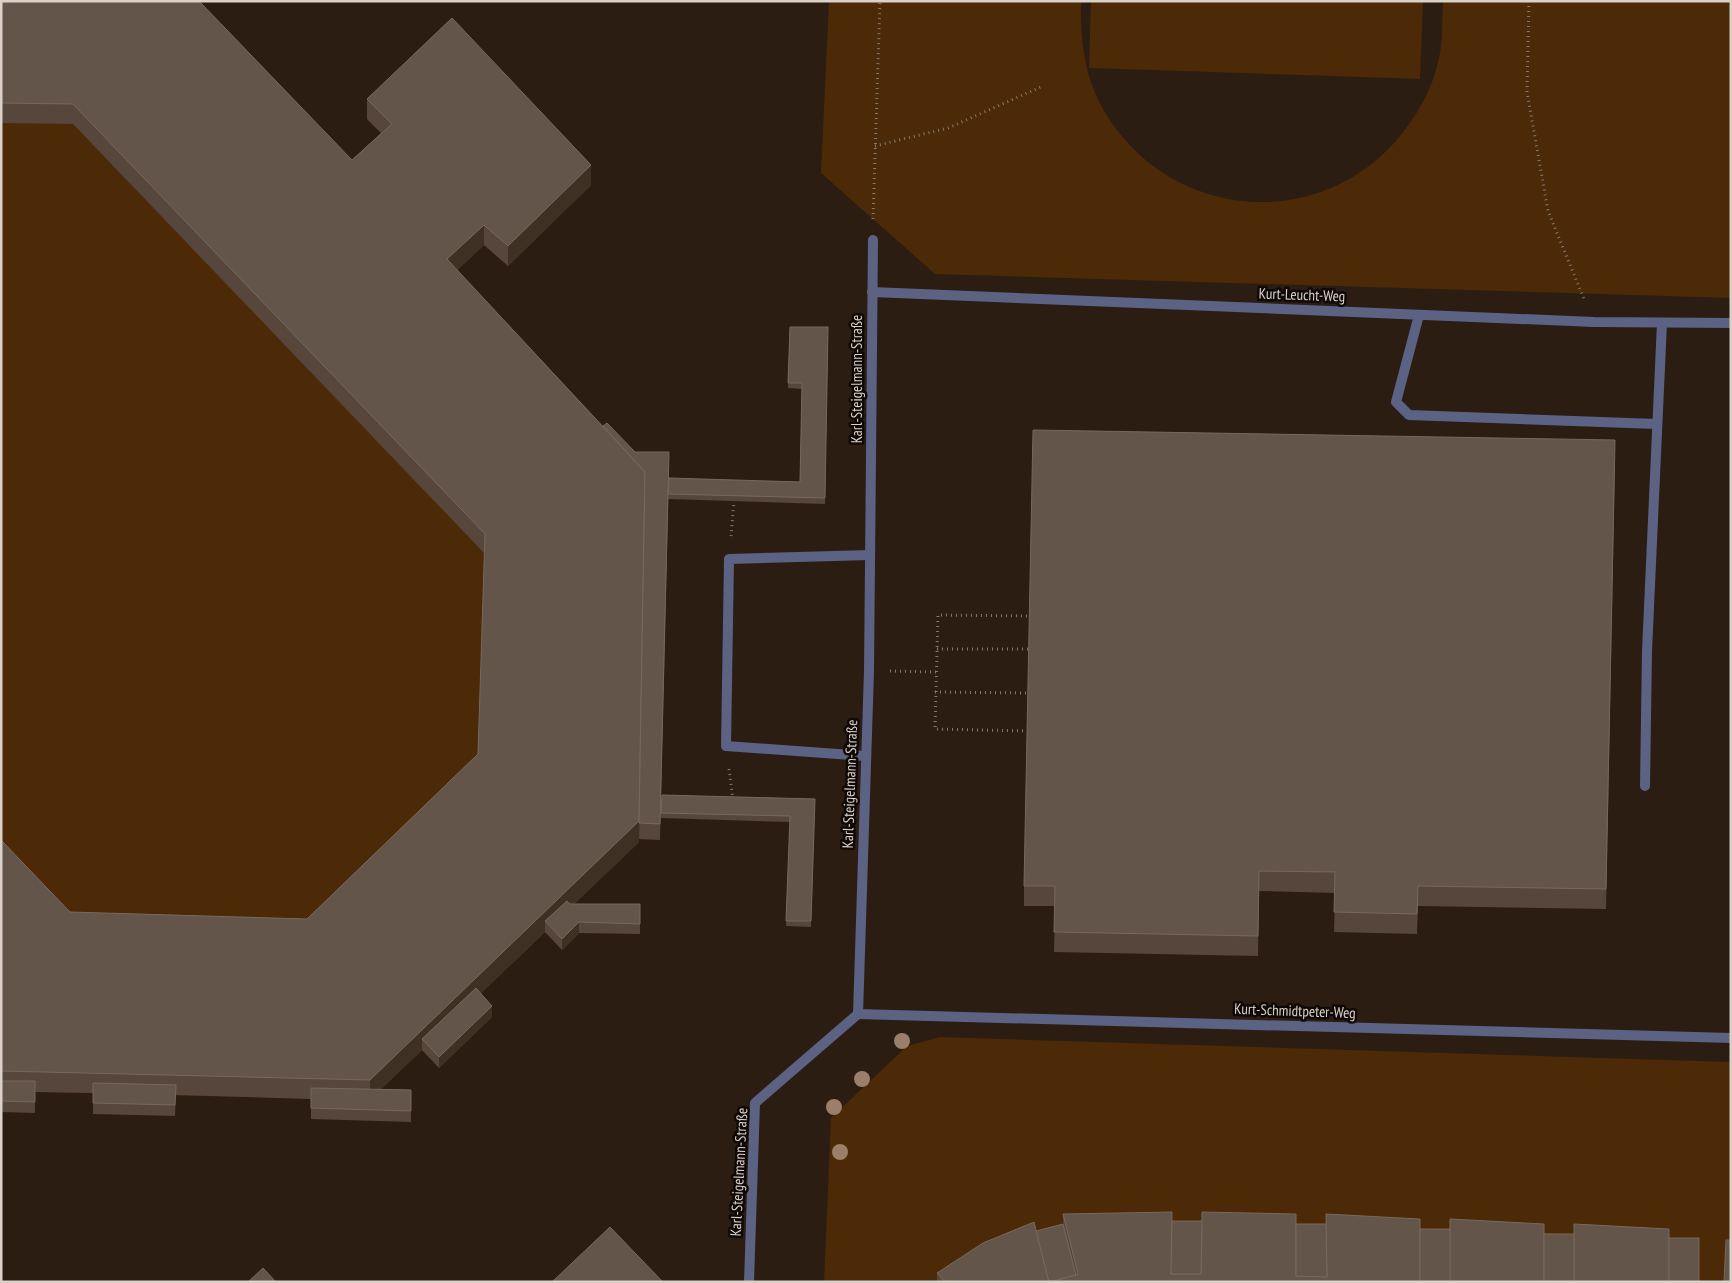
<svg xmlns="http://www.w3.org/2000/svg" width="1732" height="1283" viewBox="0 0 1732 1283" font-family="'PT Sans Narrow',sans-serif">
<rect width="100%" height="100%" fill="#2b1d12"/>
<!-- green -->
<g fill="#4c2907">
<path d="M1,1L352,180L392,144L367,119L452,38L591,185L508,266L484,245L448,279L645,492L639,842L370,1100L1,1091Z"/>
<path d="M829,1H1081C1080,42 1085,82 1108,117C1172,218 1313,232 1394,143C1416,118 1432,91 1439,58C1443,40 1442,20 1443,1H1731V298L935,274L821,173Z"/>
<path d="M1091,1H1423L1420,79L1089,68Z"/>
<path d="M940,1037L1731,1062V1260L1725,1282H824L831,1118L907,1046Z"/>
</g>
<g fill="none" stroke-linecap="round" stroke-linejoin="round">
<!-- path -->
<g stroke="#85796f" stroke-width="3" stroke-dasharray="1 4" stroke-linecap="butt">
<path d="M1529,1L1527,92L1548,211L1584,299"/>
<path d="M875,146L948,128L1043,86"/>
<path d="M873,219L880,1"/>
<path d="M731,536L734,501"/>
<path d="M937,649H1029"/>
<path d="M890,671L936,672"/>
<path d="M935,692L1028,693"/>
<path d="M1028,731L935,729L938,615L1030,616"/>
<path d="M729,769L733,800"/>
</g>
<!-- service -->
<g stroke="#5c6284" stroke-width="10">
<path d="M872,292L1594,322L1731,323"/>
<path d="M1419,315L1396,402L1409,415L1657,424"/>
<path d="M1645,786L1647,651L1662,323"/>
<path d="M858,1014L1731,1038"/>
<path d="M749,1282L755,1103L858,1014L869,671L873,240"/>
</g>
<!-- pedestrian -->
<path stroke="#5c6284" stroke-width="10" d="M865,756L726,746L729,559L870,555"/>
</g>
<!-- trees -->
<g fill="#9b7f6a">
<circle cx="902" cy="1041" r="8"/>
<circle cx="862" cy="1079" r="8"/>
<circle cx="834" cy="1107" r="8"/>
<circle cx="840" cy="1152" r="8"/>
</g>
<!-- wall -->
<g fill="#56463b">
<path d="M1,1L352,160L381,133L367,119V99L591,185L508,266L484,245L457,270L603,426L635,452L669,468L660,840L639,839V833V842L574,904H640V934L579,933L562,950L545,932L481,993L492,1017L439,1068L422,1050L381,1089L411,1090V1122L311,1119V1099L176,1095L175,1116L93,1114V1093L35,1092V1113L1,1112V840L70,912L307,919L478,754L485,554L73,124L1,123Z"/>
<path d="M790,327H828L825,504L668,499L669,478L800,482L802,389L788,388Z"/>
<path d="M1615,461L1606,909L1418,906L1417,934L1334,932L1335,893L1259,891L1258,956L1054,952L1055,906H1024V886Z"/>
<path d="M662,795L815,799L811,927L786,926L790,822L661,818Z"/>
<path d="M1063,1214L1172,1223L1296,1224L1669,1238L1699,1282H937V1273L1036,1231L1063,1224Z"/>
</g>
<!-- shaded-wall -->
<g fill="#3f3024">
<path d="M591,165V185L508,266V246Z"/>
<path d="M484,225V245L447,279V259Z"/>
<path d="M1615,440V461L1606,909V889Z"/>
<path d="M645,492L639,842L550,927L545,921V932L427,1045L422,1039V1050L370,1100V1080Z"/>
<path d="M579,922V933L562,950V939Z"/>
<path d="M492,1006V1017L439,1068V1057Z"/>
</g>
<!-- building -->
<g fill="#64554a" stroke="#77695e">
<path d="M1,1H199L352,160L392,124L367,99L452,18L591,165L508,246L484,225L447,259L645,472L639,821L370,1080L1,1071V840L70,912L307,919L478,754L485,534L73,104L1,103Z"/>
<path d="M790,327H828L825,498L668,494L669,478L800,482L802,383H788Z"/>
<path d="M607,423L635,452H669L660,824L639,823L645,472L603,426Z"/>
<path d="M1033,430L1615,440L1606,889L1418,886L1417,914L1334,912L1335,872L1259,871L1258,936L1054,932L1055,886H1024Z"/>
<path d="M662,795L815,799L811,921H786L790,816L661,813Z"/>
<path d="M567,901L570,904H640V924L579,922L562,939L545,921Z"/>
<path d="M476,988L492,1006L439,1057L422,1039Z"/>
<path d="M1,1081H35V1102L1,1101Z"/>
<path d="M93,1083L176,1085L175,1105L93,1103Z"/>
<path d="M311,1088L411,1090V1111L311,1108Z"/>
<path d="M1172,1212L1171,1274H1201L1202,1212L1296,1214V1276L1327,1277L1326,1214L1420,1219V1282H1450V1219L1544,1224V1282H1051L1078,1274L1063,1214Z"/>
<path d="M1172,1221H1202L1201,1274H1171Z"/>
<path d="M1034,1222L1049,1282H945L937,1273L983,1243Z"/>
<path d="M1063,1224L1076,1275L1049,1282L1036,1231Z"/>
<path d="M1296,1224H1326L1327,1277L1296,1276Z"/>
<path d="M1574,1224L1669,1229V1282H1574Z"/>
<path d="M610,1227L663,1282H552Z"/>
<rect x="1420" y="1229" width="30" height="53"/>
<rect x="1544" y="1234" width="30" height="48"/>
<rect x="1669" y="1238" width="30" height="44"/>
<path d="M1726,1240H1731V1282H1724Z"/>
<path d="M263,1268L276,1282H248Z"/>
</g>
<g text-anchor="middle" stroke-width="5" stroke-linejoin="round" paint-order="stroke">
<!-- street labels -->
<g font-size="15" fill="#dbd1c9" stroke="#0f0905">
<text transform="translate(1302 295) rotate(2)" y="5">Kurt-Leucht-Weg</text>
<text transform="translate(857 379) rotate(-90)" y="5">Karl-Steigelmann-Straße</text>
<text transform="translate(850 784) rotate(-88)" y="5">Karl-Steigelmann-Straße</text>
<text transform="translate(1295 1011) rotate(2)" y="5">Kurt-Schmidtpeter-Weg</text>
<text transform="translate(739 1172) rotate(-87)" y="5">Karl-Steigelmann-Straße</text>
</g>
</g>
<!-- border -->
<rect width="1732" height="1283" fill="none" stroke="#dbd1c9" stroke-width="5"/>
</svg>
